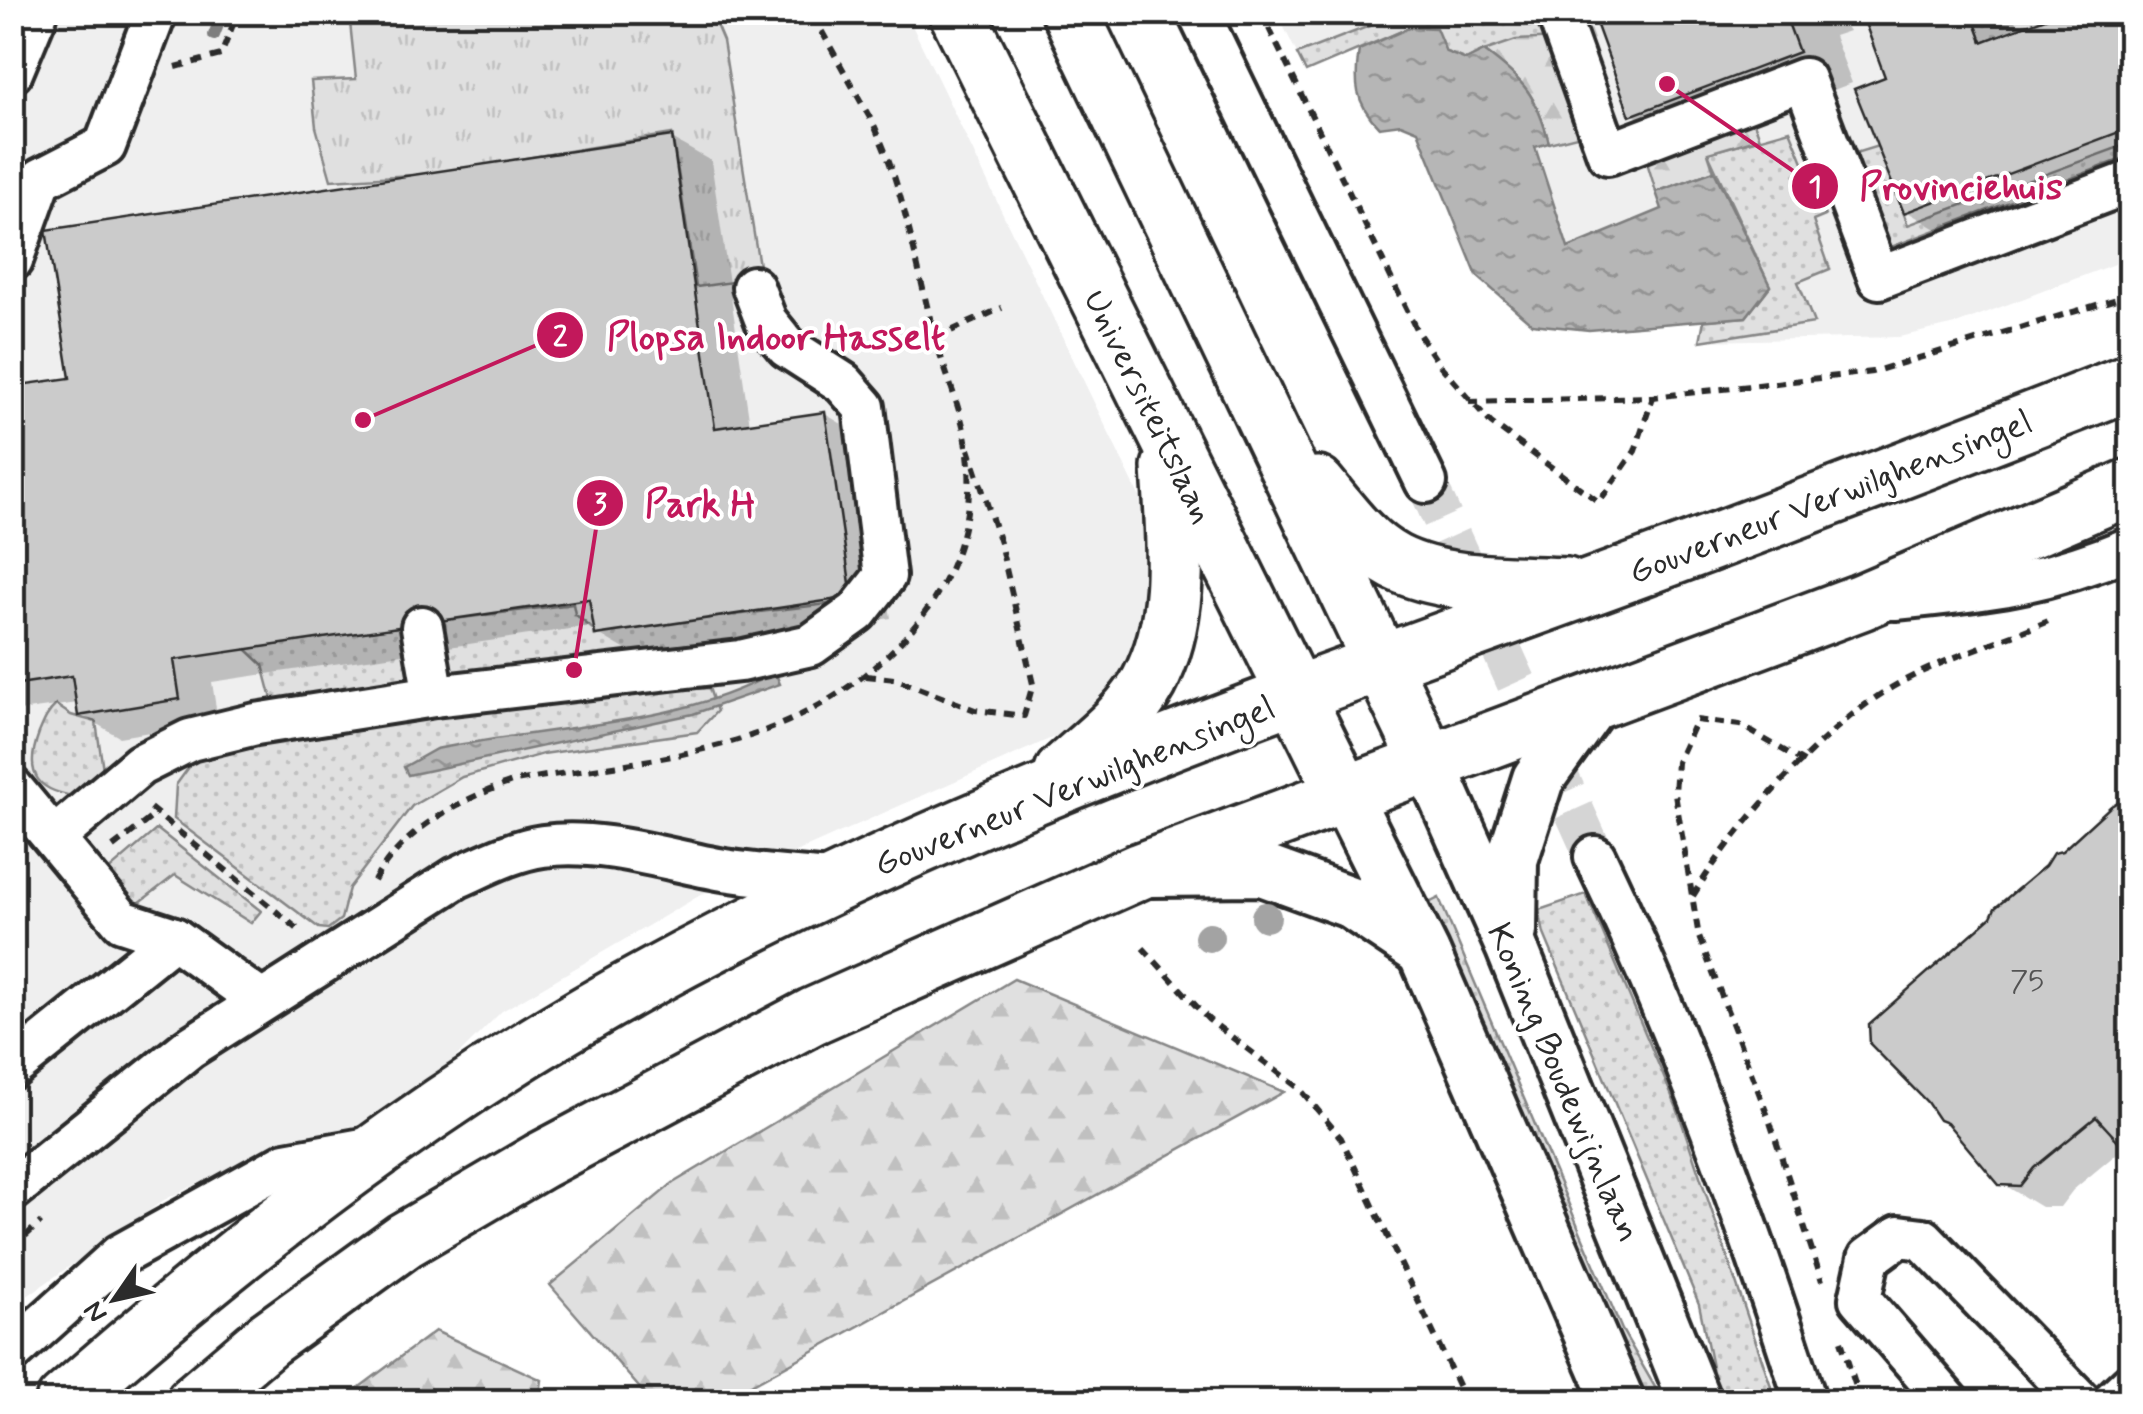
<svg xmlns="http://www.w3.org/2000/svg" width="2143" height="1414" viewBox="0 0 2143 1414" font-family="Mynerve,sans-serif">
<defs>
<pattern id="grass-dots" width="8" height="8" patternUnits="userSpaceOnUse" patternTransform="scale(2.5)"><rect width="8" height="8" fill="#e0e0e0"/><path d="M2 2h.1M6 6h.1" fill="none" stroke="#c0c0c0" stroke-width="1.8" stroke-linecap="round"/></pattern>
<pattern id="forest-firs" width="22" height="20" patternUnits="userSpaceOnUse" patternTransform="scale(2.5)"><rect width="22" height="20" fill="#e0e0e0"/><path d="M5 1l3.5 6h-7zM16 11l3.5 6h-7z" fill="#c0c0c0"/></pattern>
<pattern id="park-tufts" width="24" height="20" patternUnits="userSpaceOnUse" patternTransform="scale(2.5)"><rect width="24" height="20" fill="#e0e0e0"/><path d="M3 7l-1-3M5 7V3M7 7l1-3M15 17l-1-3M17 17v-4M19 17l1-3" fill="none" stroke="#c0c0c0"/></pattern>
<pattern id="water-ripples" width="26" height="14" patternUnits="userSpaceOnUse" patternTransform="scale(2.5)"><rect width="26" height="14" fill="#b6b6b6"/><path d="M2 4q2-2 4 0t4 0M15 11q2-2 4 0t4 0" fill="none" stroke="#949494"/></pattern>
</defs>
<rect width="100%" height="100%" fill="#fff"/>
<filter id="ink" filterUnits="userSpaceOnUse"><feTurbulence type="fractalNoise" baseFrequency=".01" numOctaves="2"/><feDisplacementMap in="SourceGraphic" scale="20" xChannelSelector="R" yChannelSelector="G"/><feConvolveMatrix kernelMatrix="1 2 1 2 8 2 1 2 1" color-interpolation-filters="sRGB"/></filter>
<g filter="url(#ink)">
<!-- built -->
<g fill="#efefef">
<path d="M13,13H906L1144,506L1160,562L1143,658L1081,725L704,893L502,1011L449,1064L393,1106L360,1124L280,1143L164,1200L13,1306Z"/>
<path d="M1277,13H2130V258L1956,324L1899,337L1700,341L1704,320L1746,317L1657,192L1663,209L1568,249L1535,146L1549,143L1383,38L1306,72Z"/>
</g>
<!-- grass -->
<g fill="url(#grass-dots)" stroke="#868686" stroke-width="2.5">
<path d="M1971,12L2061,13L1982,42Z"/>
<path d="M1403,13H1544L1558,38L1484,51L1466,60L1446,52L1411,27L1306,72L1297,54Z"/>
<path d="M1790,130L1825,216L1813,221L1830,269L1798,282L1814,323L1700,341L1704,320L1746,317L1770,286L1708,153Z"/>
<path d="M2130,143V156L1886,249L1852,154L1878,146L1908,225Z"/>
<path d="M854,601L801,642L455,684L438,654L430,622L573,604L575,614L595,631Z"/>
<path d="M404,626L413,678L392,696L273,703L263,665L246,649Z"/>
<path d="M709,688L717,711L697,732L543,754L462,777L412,806L349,888L341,919L328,929L319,928L174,819L176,785L200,752L524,700Z"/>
<path d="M56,705L71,715L96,722L104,776L83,797C38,793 23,776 39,733C44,721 47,713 56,705Z"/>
<path d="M157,829L261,911L251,923L175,875L139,903L100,878Z"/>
<path d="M1586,894L1677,1108L1776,1401H1719L1699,1304L1544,934L1539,910Z"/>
<path d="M1439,898L1622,1330L1663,1401H1640L1421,907Z"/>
</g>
<!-- forest -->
<g fill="url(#forest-firs)" stroke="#868686" stroke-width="2.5">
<path d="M1558,38L1593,132L1549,143C1537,96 1524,80 1484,51L1516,40Z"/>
<path d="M1749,110L1760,138L1708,153L1714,171L1656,192L1643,149Z"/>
<path d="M1014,979L1284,1092L722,1401H651L550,1285L673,1183Z"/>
<path d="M435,1331L542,1380L539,1401H341Z"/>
</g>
<!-- park -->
<path fill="url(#park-tufts)" stroke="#868686" stroke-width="2.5" d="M349,13H711L723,41L761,278L696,287L672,134L429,174L331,180L316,127L311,81L356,79Z"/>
<!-- water -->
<g fill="url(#water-ripples)" stroke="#7e7e7e" stroke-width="2.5">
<path d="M1411,27L1436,28L1446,52L1466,60L1484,51C1524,80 1537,96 1549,143L1535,147L1568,248L1662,209L1656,192L1714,171L1770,286L1746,317L1589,330L1532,324L1477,276L1418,131L1401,124L1379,127C1355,103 1354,83 1359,50Z"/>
<path d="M775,672L780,684L693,714L408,775L404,767L436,749C546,726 678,727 775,672Z"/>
</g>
<!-- shadow -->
<g fill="#0003">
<path d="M1578,12L1586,17L1594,39L1571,47L1532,24Z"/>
<path d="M1594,12H1837L1849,31L1834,36L1852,83L1686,146L1632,114Z"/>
<path d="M1863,12H2012L2019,31L2068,12H2130V179L1960,243L1906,211L1888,79Z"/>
<path d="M672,139L711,161L750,425L825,414L864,437L891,618L636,656L597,633L596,625L212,682L218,721L119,737L80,714L78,703L12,712V389L73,380Z"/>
<path d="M2130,798V1151L2126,1146L2073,1190L2060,1207H2041L2001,1183L2063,853L2112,808Z"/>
</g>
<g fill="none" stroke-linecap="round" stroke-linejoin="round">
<!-- stream -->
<path stroke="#7e7e7e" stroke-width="12" d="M214,35L223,12"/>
</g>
<!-- building -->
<g fill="#cbcbcb" stroke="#2b2b2b" stroke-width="2.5">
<path d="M1525,12H1555L1556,16L1530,26Z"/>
<path d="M1592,12H1784L1799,52L1630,116Z"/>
<path d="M1861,12H1971L1982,42L2061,12H2130V128L1904,213L1854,89L1885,77Z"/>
<path d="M672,136L715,428L825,412L852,597L595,635L589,599L174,660L180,699L78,716L72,676L12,685V386L70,378L46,230Z"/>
<path d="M2130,795V1154L2096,1117L2034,1168L2020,1186L1999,1185L1947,1123L1939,1120L1927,1102L1870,1044L1869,1024L1991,917L1995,908L2045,866L2053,853L2062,851L2111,806Z"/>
</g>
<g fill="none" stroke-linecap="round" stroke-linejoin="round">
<!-- minor-tunnel -->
<path stroke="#d5d5d5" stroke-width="40" stroke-dasharray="40 20" stroke-linecap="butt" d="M1426,482L1595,857"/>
<defs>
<g id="minor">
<path d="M1198,12L1426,482"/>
<path d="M1557,12L1608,154L1804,79L1879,278L2130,182"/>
<path d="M12,72L37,12"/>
<path d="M12,260L41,179L105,146L156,12"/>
<path d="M1895,599C1987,590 2043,584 2130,548"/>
<path d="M422,627L434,696"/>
<path d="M12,788L122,921L174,938L261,1001"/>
<path d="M54,838L140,765L190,740L256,724L434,696L740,661L811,645L857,612L885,576L864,407L843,383L787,347L766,321L753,287"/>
<path d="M1595,857C1680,1034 1746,1215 1806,1402"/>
<path d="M12,1068L174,938"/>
<path d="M12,1190L189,1048L456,878C483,866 513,850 543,846C604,838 665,860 724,870C762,876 801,878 839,882"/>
<path d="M12,1352L120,1255L286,1163L374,1147"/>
<path d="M1949,1402L1860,1299L1869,1258L1899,1236L1923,1239L2081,1402"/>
<path d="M2112,1402L2130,1385"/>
</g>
<g id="major">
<path d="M1430,765L1511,946L1695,1402"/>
<path d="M1346,797L1424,953L1619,1402"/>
<path d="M1150,871L1262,870L1350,902L1420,949"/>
<path d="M1511,931L1512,860L1538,779L1593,703"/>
</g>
<g id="highway">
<path d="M957,12L1346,797"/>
<path d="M1070,12L1430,765"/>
<path d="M1317,485C1340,512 1362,545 1395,562C1444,587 1512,583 1566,586"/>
<path d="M1063,772C1092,745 1130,717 1149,682C1184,616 1174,539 1170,467"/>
<path d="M64,1402C248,1240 442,1089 659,973C954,813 1271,703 1585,589C1768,523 1949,452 2130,382"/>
<path d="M194,1402L268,1339L405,1240L540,1161L813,1016L1140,871L1861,602L2130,487"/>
</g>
</defs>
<!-- minor casing -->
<use href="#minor" stroke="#2b2b2b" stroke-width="48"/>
<!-- major casing -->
<use href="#major" stroke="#2b2b2b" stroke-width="58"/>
<!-- highway casing -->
<use href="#highway" stroke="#2b2b2b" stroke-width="62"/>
<!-- path -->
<g stroke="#2b2b2b" stroke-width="6" stroke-dasharray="10 8" stroke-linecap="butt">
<path d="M1261,12L1417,331L1439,364L1491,423L1599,502L1635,451L1653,397"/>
<path d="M176,67L221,55L238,12"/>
<path d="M935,338L1002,308"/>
<path d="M1469,402L1653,397L1872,372L2130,295"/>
<path d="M866,676L895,679L975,710L1024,716L1033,684L1000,543L969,449"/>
<path d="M1804,762L1740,725L1696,720L1677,762L1675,794L1699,937L1769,1119L1822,1281"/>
<path d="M150,808L299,930"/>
<path d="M113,847L156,814"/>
<path d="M374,881C404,829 460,799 515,781C591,768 673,761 747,737C874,696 991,585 966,440C960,405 944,371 935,337C919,278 909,218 889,161L875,127L811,12"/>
<path d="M1693,896C1730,833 1814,739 1875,698C1927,663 1993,644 2051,620"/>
<path d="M1143,948L1208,1019L1300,1089L1341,1138L1466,1402"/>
<path d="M12,1248L41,1222"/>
<path d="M1841,1341L1861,1402"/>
</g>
<!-- minor -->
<use href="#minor" stroke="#fff" stroke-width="40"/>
<!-- major -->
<use href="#major" stroke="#fff" stroke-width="50"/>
<!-- highway -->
<use href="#highway" stroke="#fff" stroke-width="55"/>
</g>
<!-- trees -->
<g fill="#a3a3a3">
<circle cx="1266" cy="917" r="15"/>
<circle cx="1209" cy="937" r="15"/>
</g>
</g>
<g text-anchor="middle" stroke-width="8" stroke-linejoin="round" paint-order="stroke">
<!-- number labels -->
<g font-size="30" fill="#535353">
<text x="2027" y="990">75</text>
</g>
<!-- street labels -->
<g font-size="35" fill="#2b2b2b" stroke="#fff">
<text transform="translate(1150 406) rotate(64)" y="12">Universiteitslaan</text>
<text transform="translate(1830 496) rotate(-21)" y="12">Gouverneur Verwilghensingel</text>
<text transform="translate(1074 785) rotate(-22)" y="12">Gouverneur Verwilghensingel</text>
<text transform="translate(1565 1082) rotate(67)" y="12">Koning Boudewijnlaan</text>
</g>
</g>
<!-- callouts -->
<path fill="none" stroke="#c2185b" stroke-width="4" d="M1667 84L1815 186M363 420L560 335M574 670L600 503"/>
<g fill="#c2185b" stroke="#fff" stroke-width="4">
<circle cx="1667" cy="84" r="10"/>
<circle cx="363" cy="420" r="10"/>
<circle cx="574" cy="670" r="10"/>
<circle cx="1815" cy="186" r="25"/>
<circle cx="560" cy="335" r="25"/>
<circle cx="600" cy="503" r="25"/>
</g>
<g font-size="30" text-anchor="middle" font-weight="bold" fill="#fff">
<text x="1815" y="196">1</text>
<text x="560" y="346">2</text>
<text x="600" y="513">3</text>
</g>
<g font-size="38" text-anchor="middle" font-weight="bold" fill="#c2185b" stroke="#fff" stroke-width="8" stroke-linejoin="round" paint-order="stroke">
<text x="1961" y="199">Provinciehuis</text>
<text x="776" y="349">Plopsa Indoor Hasselt</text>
<text x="700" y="516">Park H</text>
</g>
<!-- margin -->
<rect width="2143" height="1414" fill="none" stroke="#fff" stroke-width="50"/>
<rect x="25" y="25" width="2093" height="1364" fill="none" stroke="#2b2b2b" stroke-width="4" filter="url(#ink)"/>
<!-- north arrow -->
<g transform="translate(115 1299) rotate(236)" stroke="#ffffff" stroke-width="8" paint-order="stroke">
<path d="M0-8L18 38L0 25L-18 38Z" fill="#2b2b2b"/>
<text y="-15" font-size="28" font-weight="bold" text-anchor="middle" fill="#2b2b2b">N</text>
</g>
</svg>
